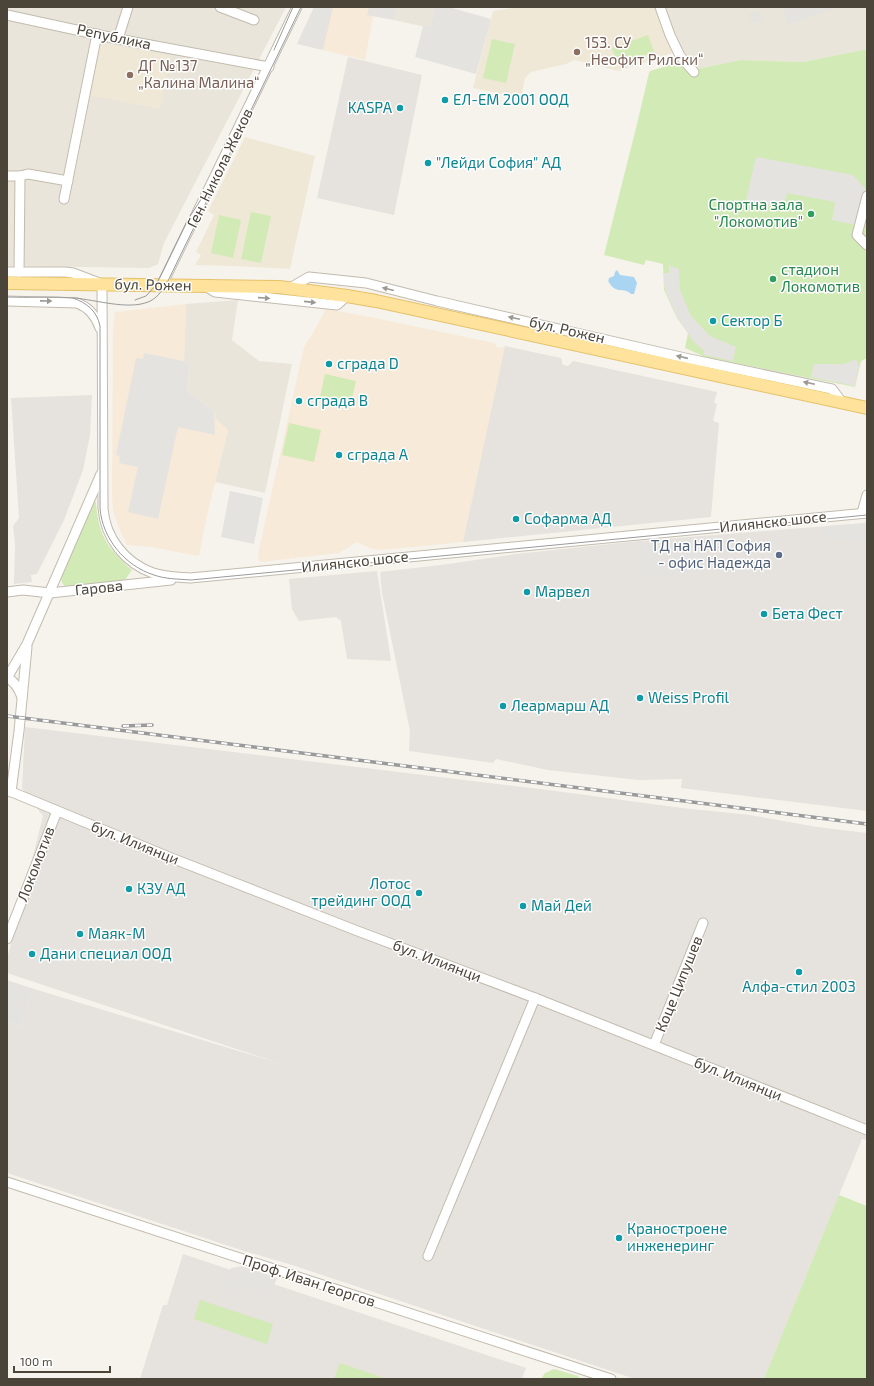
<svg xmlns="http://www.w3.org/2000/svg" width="874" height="1386" viewBox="0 0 874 1386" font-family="'Exo 2',sans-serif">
<rect width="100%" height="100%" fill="#f6f3ec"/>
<!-- residential -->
<g fill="#eae5da">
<path d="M7,7H286L164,243L158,264L149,268L7,266Z"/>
<path d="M398,7H435L430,28L394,20Z"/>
<path d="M663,7H867V49L803,62L741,60L697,69L675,42Z"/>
<path d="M238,300L232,340L259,361L292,364L265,493L215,482L228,430L215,418L214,412L187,391L190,367L184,361L186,304Z"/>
</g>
<!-- commercial -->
<g fill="#f7ead8">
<path d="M314,7H398L394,20L373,16L365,60L297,44Z"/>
<path d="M186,304L184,361L188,362L190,367L187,391L214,412L215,418L228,430L207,515L199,556L151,547L127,545L117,523L113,510L112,496L113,332L115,312Z"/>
<path d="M326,309L370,317L494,343L497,347L501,348L505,346L463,542L381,550L372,549L357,542L339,553L261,562L259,561L258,554L304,347L313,333Z"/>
</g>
<!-- industrial -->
<g fill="#e6e2dd">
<path d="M348,57L422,75L394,215L317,198Z"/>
<path d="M505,346L561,358L563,365L568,366L573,361L717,392L714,403L717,404L713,421L719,423L711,517L463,542Z"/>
<path d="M92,395L90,435L83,470L64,520L37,574L31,575L32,582L14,584L15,544L13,526L19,518L11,398Z"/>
<path d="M867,518V811L681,788L682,779L639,780L548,770L496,759L493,763L409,751L410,731L382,593L380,572L441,565L516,554L639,541L865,523Z"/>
<path d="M377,571L391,661L347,659L341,621L336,617L299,621L292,609L289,579Z"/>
<path d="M25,727L548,790L682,808L750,815L817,827L867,833V1140L862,1139L764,1379H635L292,1265L241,1250L7,1173V1022L21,1027L34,989L282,1064L7,973V959L43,816L22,788Z"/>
<path d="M183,1254L526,1368L522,1379H140L163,1305H167Z"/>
</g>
<!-- education -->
<g fill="#efe8d6">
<path d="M521,7H656L672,53L619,71L575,60L566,64L531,72L525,78L521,98L473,88L493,11Z"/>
<path d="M99,42L171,56L160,109L89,95Z"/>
<path d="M245,137L315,156L290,269L233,266L195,265L201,255L196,252L214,215L208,211Z"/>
</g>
<!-- green -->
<g fill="#d2eab5">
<path d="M648,35L654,52L618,65L612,48Z"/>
<path d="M492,39L515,44L506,83L483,78Z"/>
<path d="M867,49V358L861,361L855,387L705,357L685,348L688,333L677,318L664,290L663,264L646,260L644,265L604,255L637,124L649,73L650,71L680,62L697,69L741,60L803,62Z"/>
<path d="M251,212L271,216L261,263L241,259Z"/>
<path d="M219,215L241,220L233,258L211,253Z"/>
<path d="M325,374L356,381L351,403L320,397Z"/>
<path d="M289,423L321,430L314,462L282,455Z"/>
<path d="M93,502H96C98,535 108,549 132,570L124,581L69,588C62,585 61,582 61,575Z"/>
<path d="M839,1195L867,1206V1379H764Z"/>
<path d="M200,1300L273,1324L267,1344L194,1319Z"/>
<path d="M340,1363L387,1379H334Z"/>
<path d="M554,1369L578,1376L580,1379H541L545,1373Z"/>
</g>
<!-- parking -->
<g fill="#e5e3e0">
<path d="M314,7H333L323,50L297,44Z"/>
<path d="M369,7H398L394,20L367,15Z"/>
<path d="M435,7H449L491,19L476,74L415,57L423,26L430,27Z"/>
<path d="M790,7H839L788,25L783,10Z"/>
<path d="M759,11L762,20L753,24L749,14Z"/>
<path d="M756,157L853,175L867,191V208L856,225L832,220L835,202L787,193L783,209L758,203L745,205Z"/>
<path d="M669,265L679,269L680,290L691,316L710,336L736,347L733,361L704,355V351L693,341L677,317L665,290L664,283V273H669Z"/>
<path d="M144,353L188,362L190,367L187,391L214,412L215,435L178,427L158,519L128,512L138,467L119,463L120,456L116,455L136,358L143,359Z"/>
<path d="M856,359L859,366L855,386L811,377L814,364H844Z"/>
<path d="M230,491L263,498L254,544L221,537Z"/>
<path d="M867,523V542L824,537L826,526Z"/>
<path d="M702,539L705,569L699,570L697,574L639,579L636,545Z"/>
<path d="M7,980L34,989L21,1027L7,1022Z"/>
<path d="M242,1266L277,1278L270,1297L240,1287L237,1297L222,1292L231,1268Z"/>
</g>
<!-- water -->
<path fill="#a9d4f2" d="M617,270L620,275L634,277L637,283L634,294H631C624,287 617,294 610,284C608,280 608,283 609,278L614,276L615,272Z"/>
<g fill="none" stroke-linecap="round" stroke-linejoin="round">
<defs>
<g id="minor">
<path d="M220,7L254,20"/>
<path d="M660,7L670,35L680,56L694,72"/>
<path d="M7,15L118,39L269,67"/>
<path d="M118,39L128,7"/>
<path d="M7,176H20L28,174L68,181"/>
<path d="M867,196L857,235L867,245"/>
<path d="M64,199L97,34"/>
<path d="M7,272H65L73,273L102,284L103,508C105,538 125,563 153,573C165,577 178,577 190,578L867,513"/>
<path d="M19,272L20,176"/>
<path d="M162,285L297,7"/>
<path d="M205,286L215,292L337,305L347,296"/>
<path d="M290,288L309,277L366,283L437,301L685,358L832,389L841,401"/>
<path d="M7,301L77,303C88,307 96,316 100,328"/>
<path d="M862,513L867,495"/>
<path d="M7,592L23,590L50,593L171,580"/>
<path d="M7,678L27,644L101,474"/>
<path d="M7,678C15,681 19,689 22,697"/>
<path d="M7,790L169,857L355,930L535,998L867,1130"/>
<path d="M11,792L19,731L27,647"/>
<path d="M7,939L57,811"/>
<path d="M654,1045L703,923"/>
<path d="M7,1182L611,1379"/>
<path d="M428,1256L535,998"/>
</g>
<path id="major" d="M7,283L279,287L347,296L376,301L867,408"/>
</defs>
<!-- minor casing -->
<use href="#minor" stroke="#c2bbae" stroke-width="11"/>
<!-- major casing -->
<use href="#major" stroke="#e6c16a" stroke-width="14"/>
<!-- minor -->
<use href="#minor" stroke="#fff" stroke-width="9"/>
<!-- major -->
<use href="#major" stroke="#ffe39c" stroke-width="12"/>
<!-- tram -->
<g stroke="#9a9a9a" stroke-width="1">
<path d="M274,50L293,7"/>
<path d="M7,297C29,298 53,296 75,298C96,300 128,310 148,302C156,299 161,292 166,285L301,7"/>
<path d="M73,298C87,303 97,311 100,326V508C102,538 125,566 154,575C165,579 178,579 191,580L867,515"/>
<path d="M135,300L146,296L156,285L187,221L198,204L203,196"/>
</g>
<defs>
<g id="rail">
<path d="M7,716L867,824"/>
<path d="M123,726L152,725"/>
</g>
</defs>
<!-- rail casing -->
<use href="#rail" stroke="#9a9a9a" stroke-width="3.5"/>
<!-- rail -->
<use href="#rail" stroke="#fff" stroke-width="2" stroke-dasharray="6" stroke-linecap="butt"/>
</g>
<!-- one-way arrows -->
<defs><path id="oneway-solid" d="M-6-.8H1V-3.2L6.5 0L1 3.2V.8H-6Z"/></defs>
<g fill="#9c9892">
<use href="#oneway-solid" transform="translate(388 289) rotate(-166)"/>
<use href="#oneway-solid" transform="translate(264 298) rotate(4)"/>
<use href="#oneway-solid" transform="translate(46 301) rotate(1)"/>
<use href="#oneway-solid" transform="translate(310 302) rotate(6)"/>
<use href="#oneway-solid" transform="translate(514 318) rotate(-168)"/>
<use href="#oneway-solid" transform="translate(682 357) rotate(-167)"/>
<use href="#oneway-solid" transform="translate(809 383) rotate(-168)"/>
</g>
<!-- markers -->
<g fill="#8d6e63" stroke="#fff" stroke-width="1.5">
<circle cx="577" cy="52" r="4"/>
<circle cx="130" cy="75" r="4"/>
</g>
<g fill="#0f9aa8" stroke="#fff" stroke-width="1.5">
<circle cx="445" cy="100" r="4"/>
<circle cx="400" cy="108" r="4"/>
<circle cx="428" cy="163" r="4"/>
<circle cx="713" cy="321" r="4"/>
<circle cx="329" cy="364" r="4"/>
<circle cx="299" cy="401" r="4"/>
<circle cx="339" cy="455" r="4"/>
<circle cx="516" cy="519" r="4"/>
<circle cx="527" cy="592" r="4"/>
<circle cx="764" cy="614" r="4"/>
<circle cx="640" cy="698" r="4"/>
<circle cx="503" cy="706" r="4"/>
<circle cx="129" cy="889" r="4"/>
<circle cx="419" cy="893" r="4"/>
<circle cx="523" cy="906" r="4"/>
<circle cx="80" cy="934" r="4"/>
<circle cx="32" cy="954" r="4"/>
<circle cx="799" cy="972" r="4"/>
<circle cx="619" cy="1238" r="4"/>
</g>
<g fill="#2e9e5b" stroke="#fff" stroke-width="1.5">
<circle cx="811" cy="214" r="4"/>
<circle cx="773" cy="279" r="4"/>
</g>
<circle fill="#5c6f8a" stroke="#fff" stroke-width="1.5" cx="779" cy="555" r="4"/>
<g text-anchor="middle" stroke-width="3" stroke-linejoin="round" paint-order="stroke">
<!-- street labels -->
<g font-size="15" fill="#4b4439" stroke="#fff">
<text transform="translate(114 37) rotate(12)" y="5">Република</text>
<text transform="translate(220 168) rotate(-64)" y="5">Ген. Никола Жеков</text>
<text transform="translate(153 285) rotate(1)" y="5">бул. Рожен</text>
<text transform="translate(567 330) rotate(13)" y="5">бул. Рожен</text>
<text transform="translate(773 522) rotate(-6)" y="5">Илиянско шосе</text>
<text transform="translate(355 562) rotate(-6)" y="5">Илиянско шосе</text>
<text transform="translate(99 588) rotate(-6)" y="5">Гарова</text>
<text transform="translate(135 843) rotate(22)" y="5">бул. Илиянци</text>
<text transform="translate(36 864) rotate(-69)" y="5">Локомотив</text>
<text transform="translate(437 961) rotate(21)" y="5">бул. Илиянци</text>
<text transform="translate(679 984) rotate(-68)" y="5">Коце Ципушев</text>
<text transform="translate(738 1079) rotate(22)" y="5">бул. Илиянци</text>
<text transform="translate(309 1281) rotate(18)" y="5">Проф. Иван Георгов</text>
</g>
<!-- education labels -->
<g font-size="15" fill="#785e54" stroke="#fff" text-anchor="start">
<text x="585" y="48">153. СУ<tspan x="585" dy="17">„Неофит Рилски“</tspan></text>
<text x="138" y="71">ДГ №137<tspan x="138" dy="17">„Калина Малина“</tspan></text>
</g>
<!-- culture labels -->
<g font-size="15" fill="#0d838f" stroke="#fff" text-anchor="start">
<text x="453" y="105">ЕЛ-ЕМ 2001 ООД</text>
<text x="392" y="113" text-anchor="end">KASPA</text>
<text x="436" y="168">"Лейди София" АД</text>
<text x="721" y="326">Сектор Б</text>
<text x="337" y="369">сграда D</text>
<text x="307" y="406">сграда В</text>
<text x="347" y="460">сграда А</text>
<text x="524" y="524">Софарма АД</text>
<text x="535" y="597">Марвел</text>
<text x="772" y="619">Бета Фест</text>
<text x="648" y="703">Weiss Profil</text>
<text x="511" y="711">Леармарш АД</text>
<text x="411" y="889" text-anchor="end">Лотос<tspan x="411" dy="17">трейдинг ООД</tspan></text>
<text x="137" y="894">КЗУ АД</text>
<text x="531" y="911">Май Дей</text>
<text x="88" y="939">Маяк-М</text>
<text x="40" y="959">Дани специал ООД</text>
<text x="799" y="992" text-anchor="middle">Алфа-стил 2003</text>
<text x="627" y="1234">Краностроене<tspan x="627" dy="17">инженеринг</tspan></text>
</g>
<!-- leisure labels -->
<g font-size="15" fill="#27864d" stroke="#fff" text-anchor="end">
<text x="803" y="210">Спортна зала<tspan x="803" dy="17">"Локомотив"</tspan></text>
<text x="781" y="275" text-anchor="start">стадион<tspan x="781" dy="17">Локомотив</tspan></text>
</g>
<!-- service labels -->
<g font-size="15" fill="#4e5e75" stroke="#fff" text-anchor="end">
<text x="771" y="551">ТД на НАП София<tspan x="771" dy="17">- офис Надежда</tspan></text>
</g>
</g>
<!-- border -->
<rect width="874" height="1386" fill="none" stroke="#4b4439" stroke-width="16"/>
<!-- scale -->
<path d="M14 1366v6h96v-6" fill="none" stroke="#4b4439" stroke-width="2"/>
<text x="20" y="1366" font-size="12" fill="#4b4439" stroke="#ffffff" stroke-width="3" paint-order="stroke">100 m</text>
</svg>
